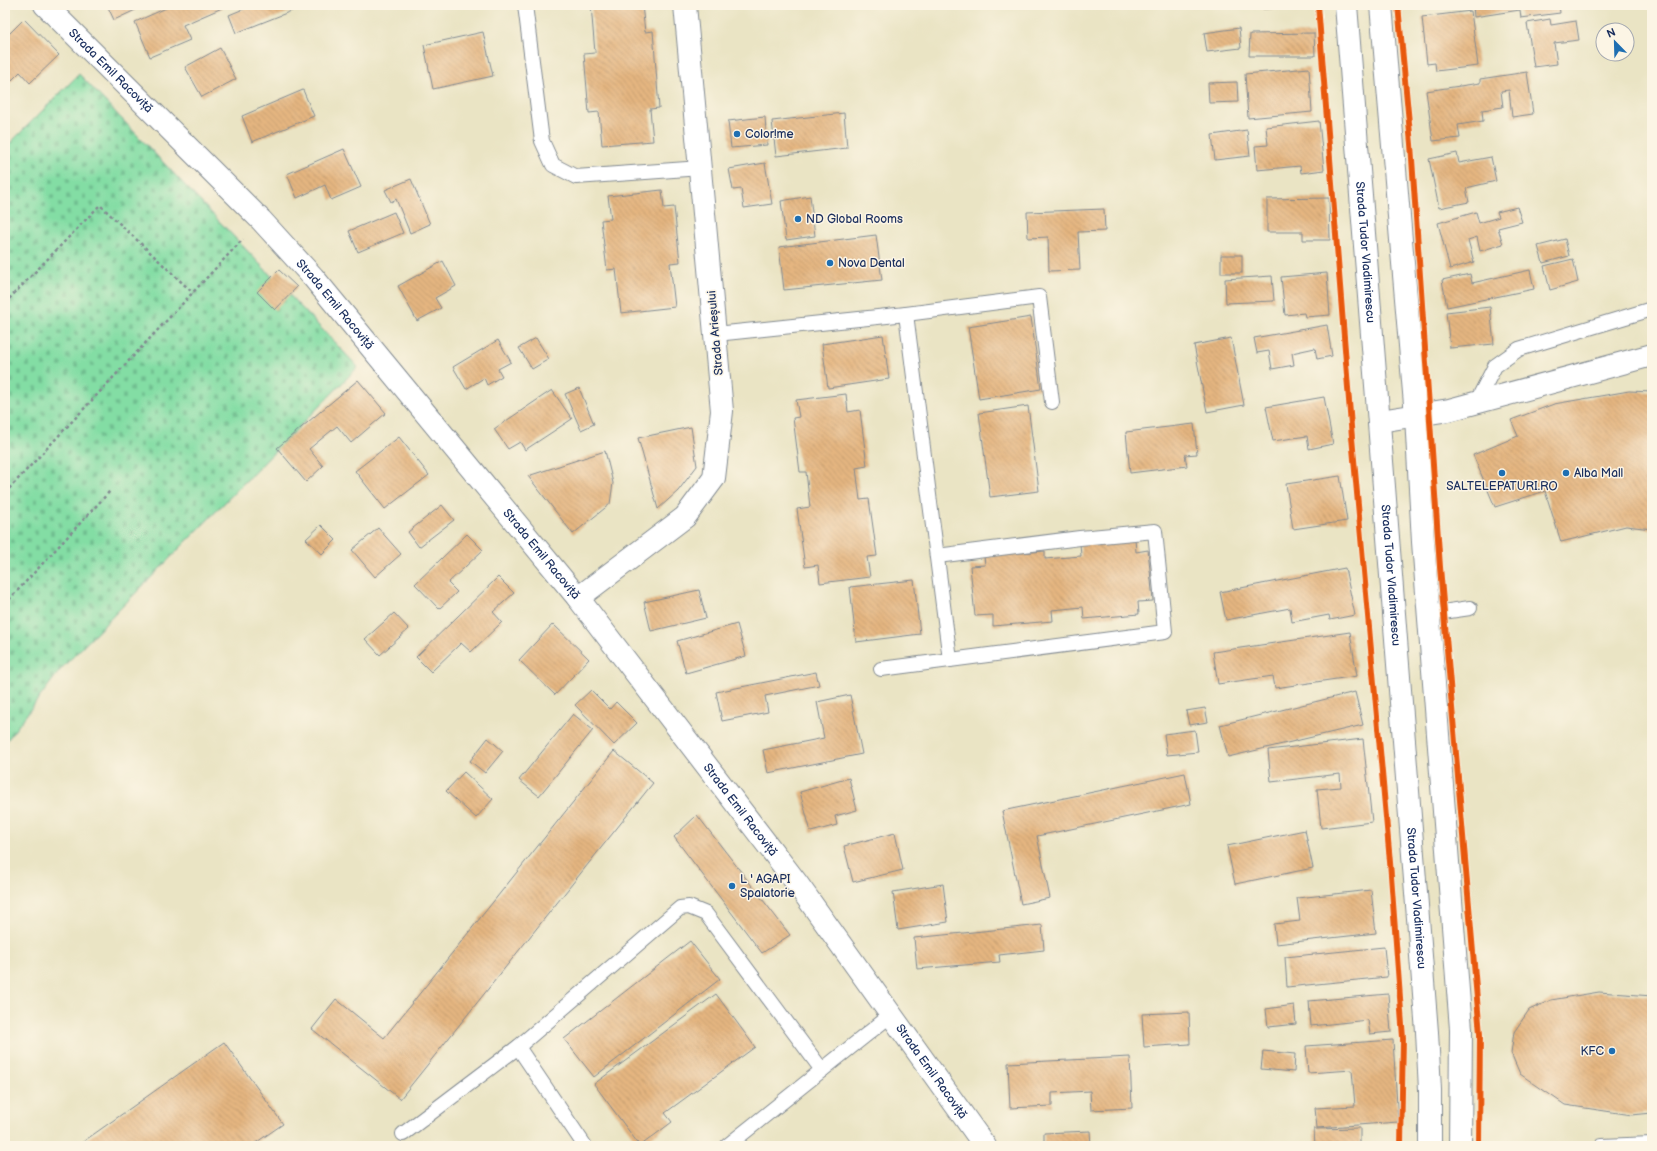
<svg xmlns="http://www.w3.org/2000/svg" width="1657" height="1151" viewBox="0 0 1657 1151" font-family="'Balsamiq Sans',sans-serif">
<defs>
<pattern id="cemetery-stones" width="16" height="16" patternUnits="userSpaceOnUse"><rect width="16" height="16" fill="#83dda4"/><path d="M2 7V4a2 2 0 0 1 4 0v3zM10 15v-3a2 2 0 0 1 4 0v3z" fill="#71be90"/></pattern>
<pattern id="building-back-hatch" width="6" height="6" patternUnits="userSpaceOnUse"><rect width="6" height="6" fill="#e5b680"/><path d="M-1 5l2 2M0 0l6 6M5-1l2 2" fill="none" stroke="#b9946c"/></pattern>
</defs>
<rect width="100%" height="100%" fill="#fcf5e5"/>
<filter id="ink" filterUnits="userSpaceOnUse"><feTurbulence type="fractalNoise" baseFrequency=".025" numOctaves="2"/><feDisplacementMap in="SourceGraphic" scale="8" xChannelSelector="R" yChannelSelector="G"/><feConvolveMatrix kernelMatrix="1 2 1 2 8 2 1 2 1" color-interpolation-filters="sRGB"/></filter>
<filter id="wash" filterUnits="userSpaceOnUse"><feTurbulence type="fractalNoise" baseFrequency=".012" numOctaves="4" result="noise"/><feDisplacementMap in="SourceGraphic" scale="16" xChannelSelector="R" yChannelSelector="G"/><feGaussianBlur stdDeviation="0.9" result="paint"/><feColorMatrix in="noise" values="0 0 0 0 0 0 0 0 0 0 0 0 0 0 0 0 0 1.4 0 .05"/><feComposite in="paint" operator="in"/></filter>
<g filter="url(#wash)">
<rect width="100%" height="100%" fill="#eae4c4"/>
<!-- cemetery -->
<path fill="url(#cemetery-stones)" stroke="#4f8681" d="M79,74L358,367L61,669L5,743V148Z"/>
<g id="blocks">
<!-- building -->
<g fill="url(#building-back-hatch)">
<path d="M107,5H146L114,20Z"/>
<path d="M173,5H221L222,8L183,25L190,40L150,57L135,22Z"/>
<path d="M253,5H292L294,10L236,33L229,15Z"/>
<path d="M591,5H642L645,32L653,31L659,108L650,109L653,141L602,145L599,112L589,113L584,54L595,53Z"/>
<path d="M1263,5H1307V7L1263,9Z"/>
<path d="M1473,5H1559L1560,13L1521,18L1520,10L1474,17Z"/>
<path d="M1471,11L1478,66L1436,71L1435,63L1427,64L1422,17Z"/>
<path d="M24,19L59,55L30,83L20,72L5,87V38Z"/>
<path d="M1550,19L1551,25L1576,21L1579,40L1554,43L1557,64L1534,67L1527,23Z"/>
<path d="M1239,28L1241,48L1207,52L1204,33Z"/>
<path d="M483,32L493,76L433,89L424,45Z"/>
<path d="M1314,33L1315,56H1249L1250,34Z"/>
<path d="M220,48L236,79L202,97L185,67Z"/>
<path d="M1309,68L1312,112L1248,118L1245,74Z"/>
<path d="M1527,72L1533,114L1512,117L1509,90L1501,91L1503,107L1482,110L1483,121L1458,125L1460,138L1433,141L1426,91L1480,83V79Z"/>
<path d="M1237,82L1238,102L1209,103L1208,83Z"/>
<path d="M303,90L314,116L252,142L242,116Z"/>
<path d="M844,113L847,148L776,156L772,121Z"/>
<path d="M765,117L767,145L731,148L728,121Z"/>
<path d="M1319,121L1324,170L1301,173L1300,166L1257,170L1255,146L1268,145L1266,127Z"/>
<path d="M1247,130L1250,156L1215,160L1212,135Z"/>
<path d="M344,149L361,187L331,200L325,185L297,198L287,174Z"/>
<path d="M1457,153L1459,163L1491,157L1496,181L1466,188L1469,202L1439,208L1429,159Z"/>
<path d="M765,163L772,204L744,208L741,189L733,190L729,169Z"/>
<path d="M411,179L430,224L410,233L396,199L391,202L385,190Z"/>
<path d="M662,190L664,208L674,207L680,262L670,263L675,307L621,313L616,269L607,270L601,220L611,219L608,196Z"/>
<path d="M810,196L815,236L786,240L781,201Z"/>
<path d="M1329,198L1330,240H1303V232H1267V199Z"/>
<path d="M1517,207L1522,222L1498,228L1503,244L1480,251L1477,237L1468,240L1474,262L1450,269L1438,223L1476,212L1479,223L1499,217L1497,212Z"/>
<path d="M1104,209L1105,231L1078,232L1080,270L1049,271L1048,237L1028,238L1027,212Z"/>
<path d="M394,212L403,233L358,252L349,231Z"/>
<path d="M876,235L882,280L784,290L779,247Z"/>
<path d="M1565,239L1569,256L1543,263L1538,246Z"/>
<rect x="1221" y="255" width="21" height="18"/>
<path d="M1573,259L1578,282L1550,290L1544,266Z"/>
<path d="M443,261L456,286L435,298L441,308L417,321L398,286Z"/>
<path d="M279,270L297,287L275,310L257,292Z"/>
<path d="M1530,270L1534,289L1447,307L1442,280L1470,274L1472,283Z"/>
<path d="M1327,273L1330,315L1305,317L1304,313L1285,315L1281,277Z"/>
<path d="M1272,276L1274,301L1226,303L1225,279Z"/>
<path d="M1490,307L1494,344L1450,348L1446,312Z"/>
<path d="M1031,317L1041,389L979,399L968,327Z"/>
<path d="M1327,325L1332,356L1317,359L1315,348L1292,353L1294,365L1272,369L1269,351L1257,353L1254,338Z"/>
<path d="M883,335L889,379L828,388L822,344Z"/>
<path d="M536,338L549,359L532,369L519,348Z"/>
<path d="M1231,338L1244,405L1207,412L1194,345Z"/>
<path d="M498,340L511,362L498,369L502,376L487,385L484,378L466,389L453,367Z"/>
<path d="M358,380L386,413L351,443L337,426L309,449L323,466L306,482L277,448Z"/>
<path d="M579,388L594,424L581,430L565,394Z"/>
<path d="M552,390L572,419L525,450L520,442L508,449L494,429Z"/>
<path d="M1629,391L1652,392V529L1626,526L1561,542L1545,491L1495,507L1473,455L1518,436L1511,420L1554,404Z"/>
<path d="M846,394L848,412L860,410L867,466L856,468L860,500L869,499L877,556L867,557L870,577L820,583L818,565L805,567L797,509L810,507L806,472H800L793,418L799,417L796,400Z"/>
<path d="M1324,397L1333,444L1309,449L1307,436L1273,441L1266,407Z"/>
<path d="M1028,406L1039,491L990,497L979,413Z"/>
<path d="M1194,424L1197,454L1185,455L1187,466L1130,473L1126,432Z"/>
<path d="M691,427L697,466L678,491L658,509L638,438Z"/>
<path d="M399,437L429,475L385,509L355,471Z"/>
<path d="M605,451L613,483L610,504L573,534L528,476Z"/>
<path d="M1340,476L1347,521L1293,529L1286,484Z"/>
<path d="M442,505L454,520L419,547L408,532Z"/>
<path d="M321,525L336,540L322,554L306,539Z"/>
<path d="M378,528L401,554L375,577L352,550Z"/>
<path d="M467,534L483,550L448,583L457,592L439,609L415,584Z"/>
<path d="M1135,538L1136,552L1148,550L1153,601L1138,602L1139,614L1084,619L1083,607L1052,610L1053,621L993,626V615L975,616L970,566L985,565L984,556L1045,551V559L1081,556L1080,543Z"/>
<path d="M1345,568L1355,615L1330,620L1329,615L1292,622L1290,608L1226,620L1220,592Z"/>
<path d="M498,577L514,593L493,612L502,622L471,652L461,643L431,672L416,657Z"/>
<path d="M914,580L920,634L856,642L850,587Z"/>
<path d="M699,590L706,618L651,631L644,602Z"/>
<path d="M394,613L409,629L380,655L365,639Z"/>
<path d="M553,624L589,659L555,695L519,660Z"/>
<path d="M737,624L746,656L686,673L677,641Z"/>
<path d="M1350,632L1357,676L1275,688L1273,676L1218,684L1213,652Z"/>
<path d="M816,672L819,685L765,696L768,712L722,721L716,692Z"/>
<path d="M591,690L610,709L616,702L637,723L614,745L575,705Z"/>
<path d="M1355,692L1363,725L1228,757L1220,725Z"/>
<path d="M850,695L862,754L768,773L763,750L824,738L817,702Z"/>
<path d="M1205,708L1208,722L1189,725L1186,711Z"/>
<path d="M573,714L593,730L539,796L519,780Z"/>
<path d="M1195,730L1198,752L1167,755L1164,734Z"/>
<path d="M488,738L503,751L485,773L470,761Z"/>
<path d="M1363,739L1372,822L1321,828L1317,789L1341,787L1340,774L1271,782L1268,750Z"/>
<path d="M614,751L653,783L400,1099L312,1029L336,999L384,1038Z"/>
<path d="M464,772L493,799L476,818L446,791Z"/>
<path d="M1185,773L1191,804L1037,836L1050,898L1021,904L1002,811Z"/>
<path d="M849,778L857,810L835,816L837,825L811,832L800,792Z"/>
<path d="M697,815L790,935L762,953L674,837Z"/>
<path d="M1305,830L1313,868L1235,884L1227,846Z"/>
<path d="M895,833L903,870L853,882L844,846Z"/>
<path d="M943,884L948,922L898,930L893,892Z"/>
<path d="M1371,890L1376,933L1276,944L1274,924L1300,921L1297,898Z"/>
<path d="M1042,925L1044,950L999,955L1000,962L917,969L914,938Z"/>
<path d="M690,941L720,979L594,1077L564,1039Z"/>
<path d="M1384,947L1387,977L1287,987L1285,957Z"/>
<path d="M1599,992L1652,996V1113L1632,1115L1565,1105L1520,1074L1511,1053L1514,1032L1529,1010L1551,1000Z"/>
<path d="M716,994L755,1047L665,1113L672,1122L640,1146L594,1084Z"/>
<path d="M1388,994L1391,1032L1370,1034L1368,1020L1311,1026L1309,1001Z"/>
<path d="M1294,1005L1296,1024L1268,1027L1266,1009Z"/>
<path d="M1189,1012L1190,1044L1144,1047L1142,1014Z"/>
<path d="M1393,1040L1398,1122L1317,1128L1315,1108L1355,1106L1352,1070L1308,1073L1306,1046Z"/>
<path d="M224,1042L283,1124L251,1146H77Z"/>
<path d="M1263,1051L1295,1054L1294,1072L1261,1069Z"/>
<path d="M1130,1057L1132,1108L1091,1110L1090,1091L1052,1093V1106L1010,1108L1008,1063Z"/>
<path d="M1360,1128V1146H1315L1314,1129Z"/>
<path d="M1090,1131L1091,1146H1044V1133Z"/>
</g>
</g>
</g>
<g filter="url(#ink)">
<use href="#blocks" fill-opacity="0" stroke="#828a91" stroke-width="1"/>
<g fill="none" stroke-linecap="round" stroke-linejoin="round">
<defs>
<g id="lane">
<path d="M525,5L542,141L553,165L576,177L701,168"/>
<path d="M906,314L1039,297L1052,402"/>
<path d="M716,334L906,314L950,660"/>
<path d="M1477,401L1495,366L1519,349L1652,309"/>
<path d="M1429,614L1470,608"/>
<path d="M881,669L1165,632L1155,531L1080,538L937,556"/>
<path d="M518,1047L585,1146"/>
<path d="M403,1134L518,1047L680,908L689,907L706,914L822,1070"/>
<path d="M727,1146L891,1015"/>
<path d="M1602,1146L1652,1144"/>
</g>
<g id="street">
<path id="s1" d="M45,5L261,220L313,277L578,598L796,882L985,1146"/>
<path d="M1380,421L1449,410L1652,355"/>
<path d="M578,598L685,517L714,478L722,411L685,5"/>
</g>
<g id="primary">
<path id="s2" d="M1346,5L1427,1032L1430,1090V1146"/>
<path d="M1381,5L1416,416L1423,542L1461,1029L1460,1146"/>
</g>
</defs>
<!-- lane casing -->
<use href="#lane" stroke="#828a91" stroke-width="16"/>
<!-- street casing -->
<use href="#street" stroke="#828a91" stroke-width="24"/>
<!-- primary casing -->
<use href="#primary" stroke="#828a91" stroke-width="24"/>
<!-- path -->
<g stroke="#828a91" stroke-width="2.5" stroke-dasharray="3 3" stroke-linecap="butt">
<path d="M5,303L100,205L193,293"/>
<path d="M5,493L243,239"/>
<path d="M5,604L111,490"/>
</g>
<!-- lane -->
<use href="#lane" stroke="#fff" stroke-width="14"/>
<!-- street -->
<use href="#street" stroke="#fff" stroke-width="22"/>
<!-- primary -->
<use href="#primary" stroke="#fff" stroke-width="22"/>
<defs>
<g id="cycleway">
<path d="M1318,5L1351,426L1390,862L1403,1038L1401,1146"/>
<path d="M1398,5L1411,144L1440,567L1480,1034L1479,1146"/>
</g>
</defs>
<!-- cycleway casing -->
<use href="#cycleway" stroke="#fcf5e5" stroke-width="8"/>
<!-- cycleway -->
<use href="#cycleway" stroke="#e8590c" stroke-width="6"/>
</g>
</g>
<!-- markers -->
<g fill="#1f6fb2" stroke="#fcf5e5" stroke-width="1.5">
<circle cx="737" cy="134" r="4"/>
<circle cx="798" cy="219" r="4"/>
<circle cx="830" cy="263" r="4"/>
<circle cx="1502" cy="473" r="4"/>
<circle cx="1566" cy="473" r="4"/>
<circle cx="732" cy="886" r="4"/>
<circle cx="1612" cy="1051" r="4"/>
</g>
<g text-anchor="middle" stroke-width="3" stroke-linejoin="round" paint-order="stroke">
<!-- street labels -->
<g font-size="12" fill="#1b2f5e" stroke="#fcf5e5">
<text dy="4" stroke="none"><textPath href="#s1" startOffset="93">Strada Emil Racoviță</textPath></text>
<text dy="4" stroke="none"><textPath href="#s2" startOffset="248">Strada Tudor Vladimirescu</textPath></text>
<text dy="4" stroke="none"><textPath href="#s1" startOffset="417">Strada Emil Racoviță</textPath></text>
<text transform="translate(715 333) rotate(-95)" y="4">Strada Arieșului</text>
<text dy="4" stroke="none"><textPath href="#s1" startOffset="741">Strada Emil Racoviță</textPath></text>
<text dy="4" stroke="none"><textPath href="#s2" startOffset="572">Strada Tudor Vladimirescu</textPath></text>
<text dy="4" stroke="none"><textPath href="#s1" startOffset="1065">Strada Emil Racoviță</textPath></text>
<text dy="4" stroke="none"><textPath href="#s2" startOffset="896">Strada Tudor Vladimirescu</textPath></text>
<text dy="4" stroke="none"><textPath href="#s1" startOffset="1389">Strada Emil Racoviță</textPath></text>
</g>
<!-- poi labels -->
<g font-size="12" fill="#1b2f5e" stroke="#fcf5e5" text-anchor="start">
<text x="745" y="138">Color!me</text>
<text x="806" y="223">ND Global Rooms</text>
<text x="838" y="267">Nova Dental</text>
<text x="1574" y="477">Alba Mall</text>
<text x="1502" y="490" text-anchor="middle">SALTELEPATURI.RO</text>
<text x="740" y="883">L ' AGAPI<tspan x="740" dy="14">Spalatorie</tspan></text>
<text x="1604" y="1055" text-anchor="end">KFC</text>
</g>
</g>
<!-- margin -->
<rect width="1657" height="1151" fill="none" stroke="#fcf5e5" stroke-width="20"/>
<!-- north arrow -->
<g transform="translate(1615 42) rotate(337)"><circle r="19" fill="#fcf5e5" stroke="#a2a6af"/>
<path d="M0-3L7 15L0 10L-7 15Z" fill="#1f6fb2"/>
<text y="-6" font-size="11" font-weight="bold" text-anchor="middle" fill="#1b2f5e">N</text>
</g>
</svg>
